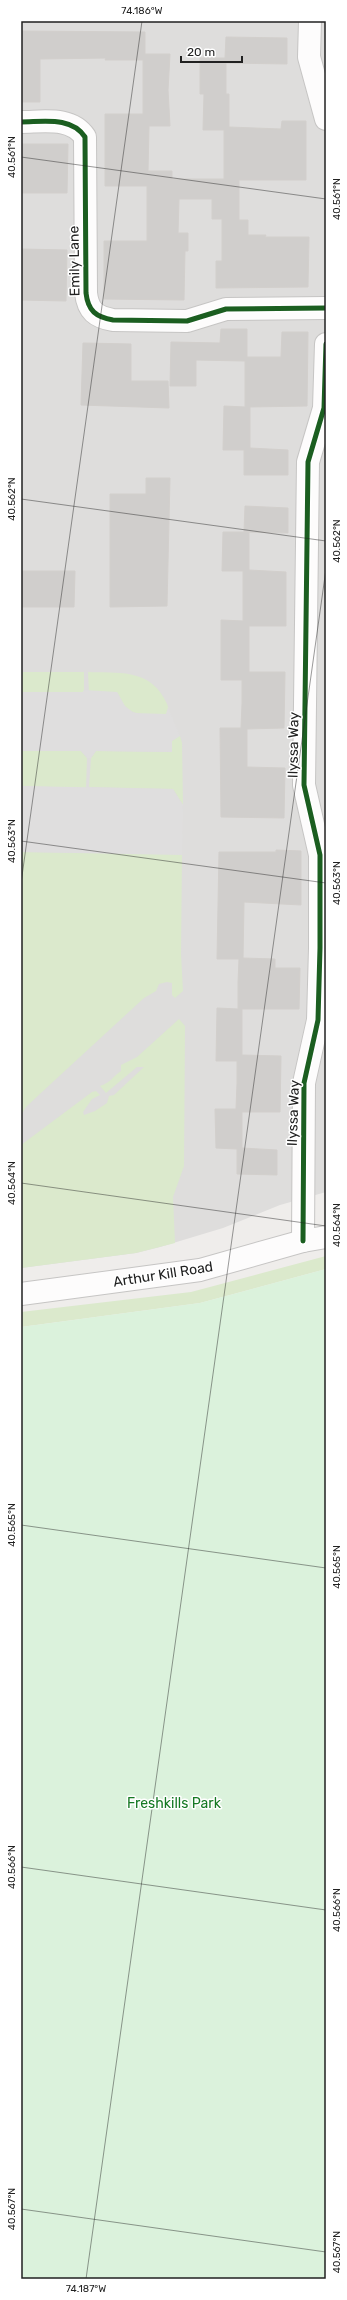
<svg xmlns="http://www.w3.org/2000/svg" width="347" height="2300" viewBox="0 0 347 2300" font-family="Rubik,sans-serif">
<rect width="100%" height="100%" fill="#efedeb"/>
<!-- residential -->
<path fill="#dedddc" d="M21,21H326V1192L280,1205L223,1228L160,1247L136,1253L21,1268Z"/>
<!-- grass -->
<g fill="#dbe9cc">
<path d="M21,672H84V690L83,692H21Z"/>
<path d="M88,672C117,673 148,669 164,698C166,703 170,707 168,713C160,717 134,715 127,709C122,704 120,697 117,692H89Z"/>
<path d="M178,736H180L182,743L183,805L173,789L89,787L91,758L96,751L171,752L172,741Z"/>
<path d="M21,751H81L87,758L86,788L21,786Z"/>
<path d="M21,852L182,854L181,954L183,991L175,998L172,995V983L167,982L159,984L156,991L144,998L42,1092L26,1107L21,1115Z"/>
<path d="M179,1019L185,1026L184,1166L173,1197L175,1243L136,1253L21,1268V1145L92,1092L96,1091L100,1095L92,1099L83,1112L84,1115L95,1111L107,1103L109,1096L114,1095L144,1067H137L106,1093L100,1086C112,1082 112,1077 121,1071V1065L137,1057Z"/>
<path d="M326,1256V1269L200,1303L21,1327V1312L191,1292Z"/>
</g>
<!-- park -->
<path fill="#dbf2dc" d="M326,1269V2279H21V1327L200,1303Z"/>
<!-- parking -->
<g fill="#dfdede">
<path d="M84,690L117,692L125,706L134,713L166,714L168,707L180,736L172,741V752L96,751L91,758H87L81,751H21V692H83Z"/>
<path d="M21,786L173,789L183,805L182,855L21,852Z"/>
</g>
<!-- building -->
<g fill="#d0cecc" stroke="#d2cfcc">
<path d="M21,31L145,32V54H170L168,90L170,126H149L148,171H172V179H224V130H203L204,94H200V58H225L226,37L287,38V64L226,63V94H229V127L281,129L282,121H306V180H239V220H248V235H266L265,237H309L308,287L216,288V261H222V219H212V199H179L178,233H188V251H185L184,300L104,299V241H147V186H105V114H143V60H105L106,58L40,59V102H21Z"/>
<path d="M21,144H68L67,193H21Z"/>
<path d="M21,249L67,250L66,301L21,300Z"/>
<path d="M221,329H247V357H281L282,332H308L307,406L250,407V448L288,450V475H244V450H223L224,406L245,407V361L196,360V386H170L171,342L220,343Z"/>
<path d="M83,343L131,344V381H168L169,408L81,405Z"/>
<path d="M146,478H170L167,606L110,607V494H146Z"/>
<path d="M245,506L288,508V533L244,532Z"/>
<path d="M223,532H249V570L286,572V626H249V672H285L284,728L247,729V767L285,768L284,818L221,817L220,728H241L242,704V680H221V620L243,621V571H222Z"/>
<path d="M21,571H75L74,607H21Z"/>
<path d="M276,850L301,851V905L244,902L243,958L275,959V968H300L299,1009H242V1055L281,1056L280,1112H242V1148L277,1150V1175L237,1174V1149L216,1148L215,1109H236L237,1084V1061H216L217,1008L238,1009V983L239,959H217L219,852H276Z"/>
</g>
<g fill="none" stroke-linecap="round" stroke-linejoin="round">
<defs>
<g id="minor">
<path d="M310,21L309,57L326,119"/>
<path d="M21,122C43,122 71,116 85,137L86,293C88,311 96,317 113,320L187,321L226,309L326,308"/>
<path d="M303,1241L304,1083L318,1020L320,948V855L304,785L308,462L324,408L326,344"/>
<path d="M21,1294L200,1270L303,1241L326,1237"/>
</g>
</defs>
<!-- minor casing -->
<use href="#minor" stroke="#c6c5c4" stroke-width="24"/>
<!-- minor -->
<use href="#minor" stroke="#fdfcfc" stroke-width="22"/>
<defs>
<g id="cycleway">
<path d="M21,122C43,122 71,116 85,137L86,293C88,311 96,317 113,320L187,321L226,309L326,308"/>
<path d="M303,1241L304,1083L318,1020L320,948V855L304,785L308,462L324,408L326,344"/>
</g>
</defs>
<!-- cycleway casing -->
<use href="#cycleway" stroke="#fff" stroke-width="8"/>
<!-- cycleway -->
<use href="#cycleway" stroke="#1b5e20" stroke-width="5"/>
</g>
<!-- ticks -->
<path fill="none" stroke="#212121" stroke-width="1" stroke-opacity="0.45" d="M21,157L326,199M21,499L326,541M21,841L326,883M21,883L142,21M21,1183L326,1226M21,1525L326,1568M21,1867L326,1910M21,2209L326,2252M86,2279L326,569"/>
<g text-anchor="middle" stroke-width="3" stroke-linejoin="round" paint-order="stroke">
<!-- street labels -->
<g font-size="14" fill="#212121" stroke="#fff">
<text transform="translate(74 261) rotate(-91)" y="5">Emily Lane</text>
<text transform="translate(293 745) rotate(-89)" y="5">Ilyssa Way</text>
<text transform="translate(293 1113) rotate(-88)" y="5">Ilyssa Way</text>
<text transform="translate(163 1274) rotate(-9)" y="5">Arthur Kill Road</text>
</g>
<!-- park labels -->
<g font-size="14" fill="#157923" stroke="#fff">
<text x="174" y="1808">Freshkills Park</text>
</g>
</g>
<!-- border -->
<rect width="347" height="2300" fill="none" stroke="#ffffff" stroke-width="44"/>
<!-- scale -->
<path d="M181 56v6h61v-6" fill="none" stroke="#212121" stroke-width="2"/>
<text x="187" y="56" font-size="12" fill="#212121" stroke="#ffffff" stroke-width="3" paint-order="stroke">20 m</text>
<rect x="22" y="22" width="303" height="2256" fill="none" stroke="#212121" stroke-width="1.5"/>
<g font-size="10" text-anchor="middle" fill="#212121">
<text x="142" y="14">74.186°W</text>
<text transform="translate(11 157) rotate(-90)" y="4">40.561°N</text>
<text transform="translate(336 199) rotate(-90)" y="4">40.561°N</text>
<text transform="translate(11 499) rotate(-90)" y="4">40.562°N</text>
<text transform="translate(336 541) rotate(-90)" y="4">40.562°N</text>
<text transform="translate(11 841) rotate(-90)" y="4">40.563°N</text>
<text transform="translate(336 883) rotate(-90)" y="4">40.563°N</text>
<text transform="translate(11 1183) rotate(-90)" y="4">40.564°N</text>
<text transform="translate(336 1225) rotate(-90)" y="4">40.564°N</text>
<text transform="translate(11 1525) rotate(-90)" y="4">40.565°N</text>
<text transform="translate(336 1567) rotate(-90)" y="4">40.565°N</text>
<text transform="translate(11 1867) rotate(-90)" y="4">40.566°N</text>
<text transform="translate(336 1910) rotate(-90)" y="4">40.566°N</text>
<text transform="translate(11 2209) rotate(-90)" y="4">40.567°N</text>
<text transform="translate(336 2252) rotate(-90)" y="4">40.567°N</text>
<text x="86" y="2292">74.187°W</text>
</g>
</svg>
